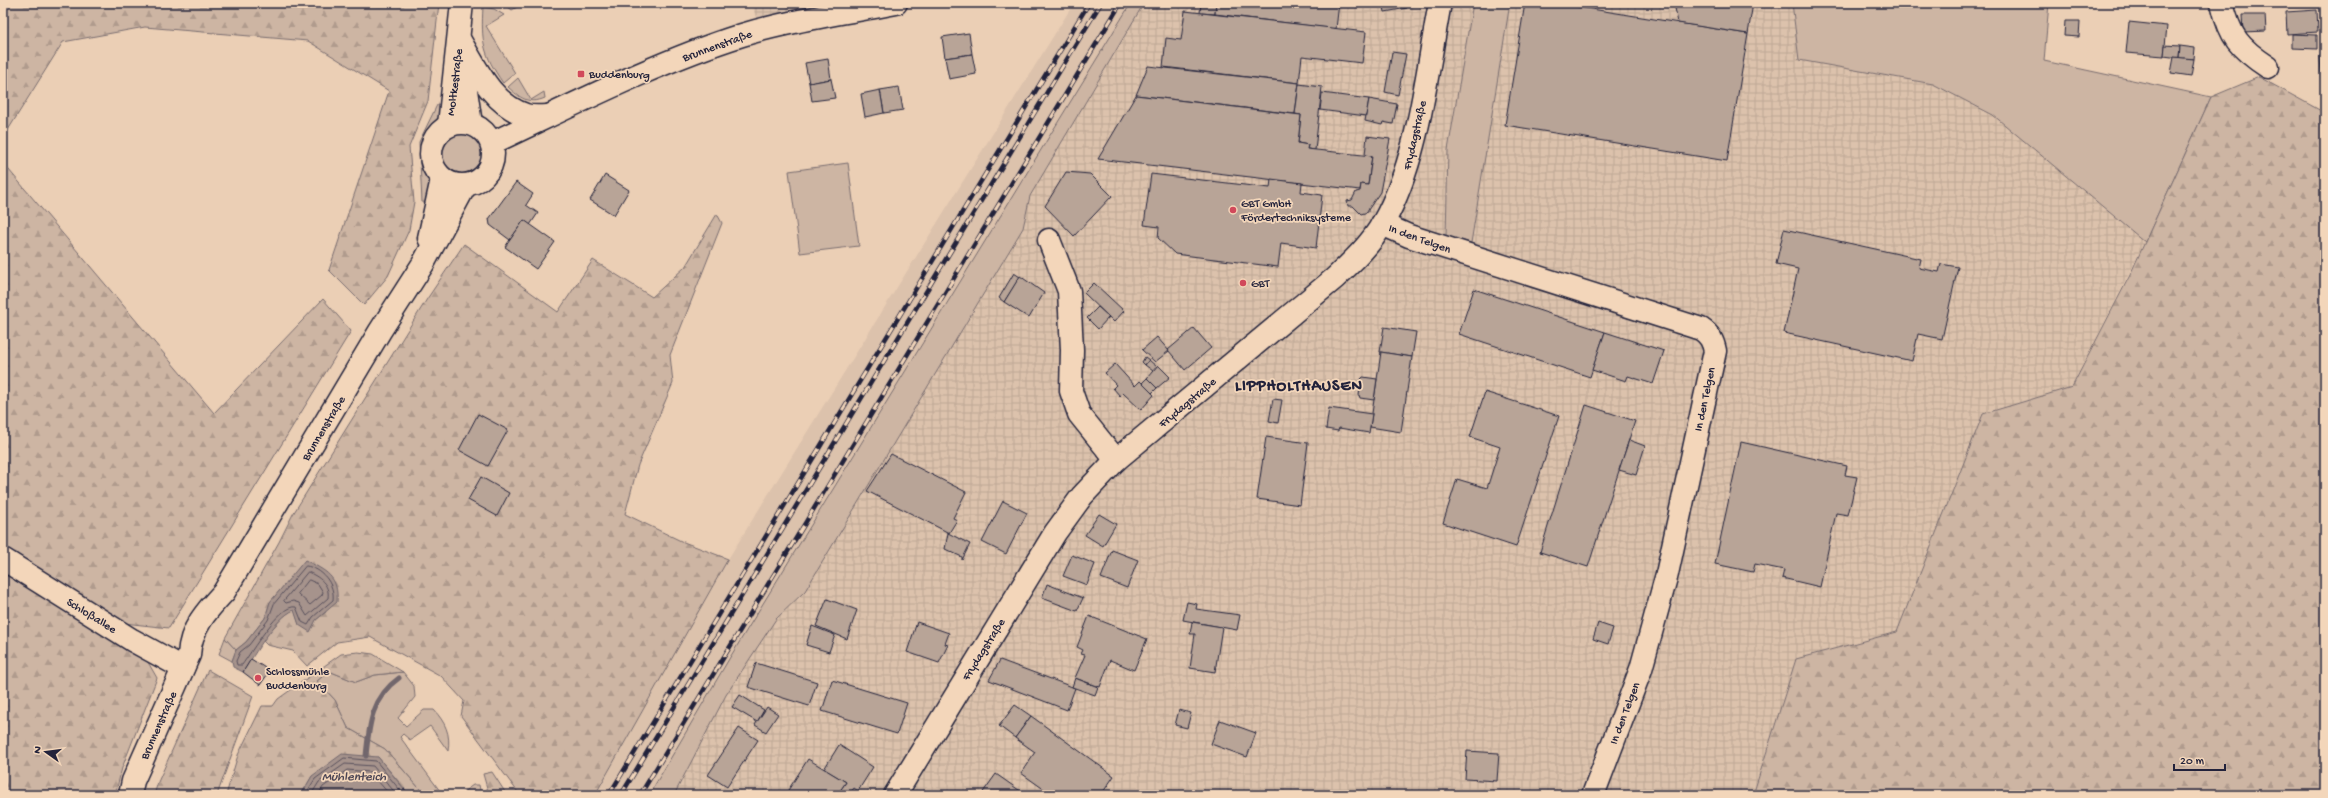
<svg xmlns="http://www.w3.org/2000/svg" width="2328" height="798" viewBox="0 0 2328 798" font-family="'Gochi Hand',sans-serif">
<defs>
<pattern id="industrial-grid" width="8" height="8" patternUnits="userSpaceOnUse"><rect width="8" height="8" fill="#dcc2ac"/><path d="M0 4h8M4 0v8" fill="none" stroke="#bca695"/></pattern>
<pattern id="forest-firs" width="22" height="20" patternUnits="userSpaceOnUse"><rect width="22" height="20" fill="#cdb5a3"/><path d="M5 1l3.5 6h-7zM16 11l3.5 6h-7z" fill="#b09b8d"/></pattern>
</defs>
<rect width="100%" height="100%" fill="#ebcfb5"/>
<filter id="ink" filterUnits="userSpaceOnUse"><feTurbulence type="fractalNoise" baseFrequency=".025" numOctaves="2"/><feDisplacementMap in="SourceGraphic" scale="8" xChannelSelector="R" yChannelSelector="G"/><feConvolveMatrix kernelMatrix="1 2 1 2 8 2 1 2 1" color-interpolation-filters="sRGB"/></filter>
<g filter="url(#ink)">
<!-- built -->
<path fill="#dcc2ac" d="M1074,3H1131L729,659L649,795H595L728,559Z"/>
<!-- industrial -->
<g fill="url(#industrial-grid)">
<path d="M752,3H831L756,18Z"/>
<path d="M1144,3H1473L1448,150L1446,236L1471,243L1510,3H1792L1799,60L1933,84L1993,115L2145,242L2072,387L1983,414L1897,632L1796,659L1753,795H674L726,695L776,619L805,591L1023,228L1030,196Z"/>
</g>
<!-- grass -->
<g fill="#cdb5a3" stroke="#786c6f">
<path d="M503,3H524L512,10Z"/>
<path d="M1131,3H1144L1030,196L1023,228L805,591L776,619L726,695L674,795H649L729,659Z"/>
<path d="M1473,3H1510L1471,243L1446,236L1448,150Z"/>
<path d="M1792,3H2049L2044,61L2211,97L2145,242L1993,115L1933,84L1799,60Z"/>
<path d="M2238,3H2325V7L2239,8Z"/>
<path d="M483,7L494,9L504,15L486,26L515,73L503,83C483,54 481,41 483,7Z"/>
<path d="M518,78L531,100L544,92L545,98C529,105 520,98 508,87Z"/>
<path d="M445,101L441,118L429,131L422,147V165L433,188L432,203L422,202L419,142L437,105Z"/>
<circle cx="462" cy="155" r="23"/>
<path d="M848,163L859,246L800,253L789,171Z"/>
<path d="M225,638L236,650L232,661L219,654Z"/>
<path d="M329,671L356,682L375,675L403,672L414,686L415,697L398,718L406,726L424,710H434C445,722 451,734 448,751L430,726L410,740L403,734L400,737L443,795H425L385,749L348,728L335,700L317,681Z"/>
<path d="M473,785H479L481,795H459Z"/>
</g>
<!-- forest -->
<g fill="url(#forest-firs)" stroke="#786c6f">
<path d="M3,3H238L289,6L310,3H439L428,101L409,147L414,202L409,230L388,276L364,305L329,270L389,91L308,41L145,27L63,42L3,138Z"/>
<path d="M2259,77L2325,113V795H1753L1796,659L1897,632L1983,414L2072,387L2130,275L2211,97Z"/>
<path d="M3,163L214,413L323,299L351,331L169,628L124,623L3,550Z"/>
<path d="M717,214L722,223L670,355L673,383L638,465L625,514L681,541L728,559L595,795H520L461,716L464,701L441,676L370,637L337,642L307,666L293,651L267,645L262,640L285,615L294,609L299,624L316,620L326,612L306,560L270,602L265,618L246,642L236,650L225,638L279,542L293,514L427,299L464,244L558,312L593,260L652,297L685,267Z"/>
<path d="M3,569L145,657L157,678L122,768L115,795H3Z"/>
<path d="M358,652L373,654L403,672L375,675L356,682L329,671L317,681L335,700L348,728L385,749L425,795H410L378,757L312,776L301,795H226L238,755L262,706H273L278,699L341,654Z"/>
<path d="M208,670L253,696L217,795H154L158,782Z"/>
<path d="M492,772L507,795H489L483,774Z"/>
</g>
<!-- water -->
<g fill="#a6938c" stroke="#71666c">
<path d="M305,560C326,571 339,576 337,602L316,620L310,632L299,625L294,610C275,618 255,654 243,672L233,667L232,661L236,650L246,642L265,618L270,602Z"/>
<path d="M342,754L378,757L409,795H301L312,776Z"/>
</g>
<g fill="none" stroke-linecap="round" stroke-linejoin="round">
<!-- shore -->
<g stroke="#574f5b" stroke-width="1">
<path d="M306,566C322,568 335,584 333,600L313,617L308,625L302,622L296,607C280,603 251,653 242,665H237L236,661L240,652L249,645L268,620L274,604Z"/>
<path d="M308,572C319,577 330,584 328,598L307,616L299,603L293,601L286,603L284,601Z"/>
<path d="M309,580L318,584L323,592L322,595L310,605L298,594Z"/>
<path d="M305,795L315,779L344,758L376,761L404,795"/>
<path d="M311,795L319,782L345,764L373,766L397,795"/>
<path d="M318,795L323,787L347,770L370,772L390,795"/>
</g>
<!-- stream -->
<path stroke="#71666c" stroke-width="5" d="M366,756C369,724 372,697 399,678"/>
</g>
<!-- building -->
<g fill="#b8a497" stroke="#22223b">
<path d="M1201,3H1216L1215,14L1200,13Z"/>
<path d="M1216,3H1339L1336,29L1215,14Z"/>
<path d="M1383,3H1405L1407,8L1385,12Z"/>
<path d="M1525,3H1554L1748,34L1727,161L1505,125Z"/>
<path d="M1674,3H1753L1748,34L1678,23Z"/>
<path d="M2317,10L2318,32L2287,34L2286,12Z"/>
<path d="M1185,11L1366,32L1362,63L1302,56L1299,83L1163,67L1166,38L1181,40Z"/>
<path d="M2242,15H2265L2266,31L2243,32Z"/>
<path d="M2065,21H2080L2079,37L2064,36Z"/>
<path d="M2129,22L2167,26L2164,56L2126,53Z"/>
<path d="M969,33L972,54L945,58L942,37Z"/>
<path d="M2292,34L2317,35V49L2292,48Z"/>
<path d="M2165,45L2180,46L2179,58L2164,56Z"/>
<path d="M2180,46L2195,48L2194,59L2179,58Z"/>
<path d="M1392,52L1406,54L1398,95L1385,92Z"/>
<path d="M972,54L976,74L949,79L945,58Z"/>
<path d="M2320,56H2325V90H2322Z"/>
<path d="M2174,57L2194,59L2191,76L2171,73Z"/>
<path d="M828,59L831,79L809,83L805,63Z"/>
<path d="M1148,66L1299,83L1295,114L1136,95Z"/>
<path d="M831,79L835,98L812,101L809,83Z"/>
<path d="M1299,84L1322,87L1315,150L1307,149L1308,145L1298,143L1301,115L1295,114Z"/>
<path d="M899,87L903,110L884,113L880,90Z"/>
<path d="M880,90L884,113L865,117L861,94Z"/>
<path d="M1322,93L1369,99L1366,116L1320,110Z"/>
<path d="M1136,95L1301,115L1298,143L1308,145L1307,149L1372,156L1368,185L1361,184L1360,190L1098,159Z"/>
<path d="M1369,99L1397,104L1393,124L1383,122L1382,125L1365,121Z"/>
<path d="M1367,136L1390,139L1380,192L1368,210V212L1361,214L1353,206H1348L1347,201L1352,200L1356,192L1360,191L1361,184L1368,185L1372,156L1365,155Z"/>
<path d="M1066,172L1090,174L1112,196L1074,236L1045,206Z"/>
<path d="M1151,174L1270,188L1271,179L1302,183L1301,192L1322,195L1316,248L1281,243L1278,267L1175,254L1158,238L1159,227L1144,225Z"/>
<path d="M605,175L629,190L614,215L590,200Z"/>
<path d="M516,182L533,194L526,205L538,213L530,225L524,220L510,240L490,225L489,219Z"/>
<path d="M524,220L555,242L536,269L505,247Z"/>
<path d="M1784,229L1921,259L1919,268L1939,272L1941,264L1958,267L1942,339L1918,334L1912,361L1784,333L1798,269L1776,264Z"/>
<path d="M1014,273L1020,277L1004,302L999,298Z"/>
<path d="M1020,276L1044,293L1029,318L1004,302Z"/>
<path d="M1094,283L1124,311L1114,322L1084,293Z"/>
<path d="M1474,289L1605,332L1590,377L1459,334Z"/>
<path d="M1098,307L1109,317L1098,329L1087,318Z"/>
<path d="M1384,327L1416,332L1412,357L1380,352Z"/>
<path d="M1194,328L1211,348L1185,370L1168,350Z"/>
<path d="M1605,332L1664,351L1653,384L1628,376L1626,381L1592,370Z"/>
<path d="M1157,337L1169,351L1155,362L1142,350Z"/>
<path d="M1381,352L1412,357L1401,432L1370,427Z"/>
<path d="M1145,357L1149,360L1145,365L1142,362Z"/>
<path d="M1149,360L1157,367L1153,371L1145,365Z"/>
<path d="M1115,364L1135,386L1140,381L1154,395L1141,410L1123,393L1120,396L1113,388L1116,385L1105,373Z"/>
<path d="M1158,365L1170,377L1157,388L1147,378Z"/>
<path d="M1363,377L1377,379L1374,400L1360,398L1359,395L1361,379Z"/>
<path d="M1147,378L1157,388L1152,393L1142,383Z"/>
<path d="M1485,392L1559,416L1516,547L1443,523L1457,479L1487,488L1500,447L1470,437Z"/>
<path d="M1273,399L1282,400L1278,423L1269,421Z"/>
<path d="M1586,405L1635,421L1588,567L1540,552Z"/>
<path d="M1329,408L1372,414L1369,433L1339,428L1338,431L1326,429Z"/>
<path d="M478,414L508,430L488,466L459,450Z"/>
<path d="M1266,437L1308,443L1300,505L1257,499Z"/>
<path d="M1629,440L1645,446L1636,475L1619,470Z"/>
<path d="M1741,442L1847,466L1845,475L1857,477L1848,515L1836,513L1820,587L1782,578L1784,570L1755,564L1753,572L1715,564Z"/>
<path d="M891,454L966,492L953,518L957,520L949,533L867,491Z"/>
<path d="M481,477L509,493L497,516L468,500Z"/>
<path d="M1003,501L1027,513L1006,554L982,542Z"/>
<path d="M1099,514L1116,524L1103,546L1085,535Z"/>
<path d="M948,533L970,544L962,560V557L945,549Z"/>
<path d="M1112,550L1138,560L1127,588L1101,578Z"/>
<path d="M1072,555L1095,564L1087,585L1063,576Z"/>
<path d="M1047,584L1083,598L1077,611L1042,598Z"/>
<path d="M827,599L857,610L847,639L816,626Z"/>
<path d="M1187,602L1197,604L1196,609L1240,615L1237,630L1183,620Z"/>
<path d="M1089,616L1147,639L1134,670L1110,660L1100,687L1075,678L1085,655L1081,654L1083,650L1077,647Z"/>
<path d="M917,622L949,633L945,644L948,645L939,663L907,652Z"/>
<path d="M1192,622L1222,627L1215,672L1190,668L1195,634H1190Z"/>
<path d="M1598,623L1613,628L1608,644L1593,639Z"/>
<path d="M812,626L835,635L829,652L806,645Z"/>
<path d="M251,659L270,671L260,685L243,672Z"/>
<path d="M1000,660L1075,688L1067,710L989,680Z"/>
<path d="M756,663L817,682L809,706L748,687Z"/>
<path d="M1075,678L1098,687L1095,695L1072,687Z"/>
<path d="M832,680L907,703L897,734L822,711Z"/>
<path d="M740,695L764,710L757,722L732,707Z"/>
<path d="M1015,705L1031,716L1015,738L999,726Z"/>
<path d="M767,707L778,714L766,732L755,725Z"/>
<path d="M1179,710L1191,713L1187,728L1175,725Z"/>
<path d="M1031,716L1114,776L1101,795H1052L1021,773L1035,752L1015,738Z"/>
<path d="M1220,720L1256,733L1247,757L1211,744Z"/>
<path d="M739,728L758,740L727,787L708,775Z"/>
<path d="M839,745L873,767L858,791L854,788L849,795L839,792L846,782L824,769Z"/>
<path d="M1467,751L1499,753L1497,781L1465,779Z"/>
<path d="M808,759L846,782L837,795H785Z"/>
<path d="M996,774L1026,795H981Z"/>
</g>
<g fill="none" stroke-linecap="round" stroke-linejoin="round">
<defs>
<g id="minor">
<path d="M2222,3C2230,37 2239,48 2268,67"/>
<path d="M459,39C476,67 492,105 526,115C532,117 541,116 548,116"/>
<path d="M463,70L471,124"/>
<circle cx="462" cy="154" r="31"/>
<path d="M449,125L462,3"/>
<path d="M492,143C571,106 659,61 742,35C792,20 845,13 896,3"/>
<path d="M1382,224L1409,236L1701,329C1710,335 1713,341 1715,351L1667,574L1641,669L1593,795"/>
<path d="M429,238L442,179"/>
<path d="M1049,240L1069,291L1072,350L1071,391L1079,414L1116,460"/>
<path d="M3,559L132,640L183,668"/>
<path d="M130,795L133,781L189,655C190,629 207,610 224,592L380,331L423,264L465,186"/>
<path d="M895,795L1055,533L1082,496L1116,460L1335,278C1353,261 1371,244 1383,223C1419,159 1426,75 1440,3"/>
</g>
</defs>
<!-- minor casing -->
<use href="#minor" stroke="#22223b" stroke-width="25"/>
<!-- minor -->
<use href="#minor" stroke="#f3d6ba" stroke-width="22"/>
<defs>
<g id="rail">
<path d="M609,795L1089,3"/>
<path d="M621,795L1101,3"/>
<path d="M640,795L1121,3"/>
</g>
</defs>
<!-- rail casing -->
<use href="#rail" stroke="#22223b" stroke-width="4.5"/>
<!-- rail -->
<use href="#rail" stroke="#f3d6ba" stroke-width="3" stroke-dasharray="9" stroke-linecap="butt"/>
</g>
</g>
<!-- markers -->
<g fill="#d1495b" stroke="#f3d6ba" stroke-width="1.5">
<rect x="577" y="70" width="8" height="8" rx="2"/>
<circle cx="1233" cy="210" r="4"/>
<circle cx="1243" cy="283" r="4"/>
<circle cx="258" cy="678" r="4"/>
</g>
<g text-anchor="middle" stroke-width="3.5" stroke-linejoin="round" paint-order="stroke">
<!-- street labels -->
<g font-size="12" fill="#22223b" stroke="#f3d6ba">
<text transform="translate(717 45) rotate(-20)" y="4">Brunnenstraße</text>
<text transform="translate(454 82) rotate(-83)" y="4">Moltkestraße</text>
<text transform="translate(1414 135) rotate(-77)" y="4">Frydagstraße</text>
<text transform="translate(1420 238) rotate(20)" y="4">In den Telgen</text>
<text transform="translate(1704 399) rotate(-78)" y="4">In den Telgen</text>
<text transform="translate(1187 402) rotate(-40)" y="4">Frydagstraße</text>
<text transform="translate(323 428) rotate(-59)" y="4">Brunnenstraße</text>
<text transform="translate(92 615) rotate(32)" y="4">Schloßallee</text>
<text transform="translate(983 649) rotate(-58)" y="4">Frydagstraße</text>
<text transform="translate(1624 713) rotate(-69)" y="4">In den Telgen</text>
<text transform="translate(158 725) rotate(-66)" y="4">Brunnenstraße</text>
</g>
<!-- poi labels -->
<g font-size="12" fill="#22223b" stroke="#f3d6ba" text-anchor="start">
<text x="589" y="78">Buddenburg</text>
<text x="1241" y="207">GBT GmbH<tspan x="1241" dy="14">Fördertechniksysteme</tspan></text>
<text x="1251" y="287">GBT</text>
<text x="266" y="675">Schlossmühle<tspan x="266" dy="14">Buddenburg</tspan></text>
</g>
<!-- water labels -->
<g font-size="13" font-style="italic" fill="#4a4453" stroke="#f3d6ba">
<text x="354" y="780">Mühlenteich</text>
</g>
<!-- district labels -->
<g font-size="16" font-weight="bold" letter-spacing="1" fill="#22223b" stroke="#f3d6ba">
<text x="1299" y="390">LIPPHOLTHAUSEN</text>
</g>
</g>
<!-- margin -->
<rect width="2328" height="798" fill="none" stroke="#f3d6ba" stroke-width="16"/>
<rect x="8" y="8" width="2312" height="782" fill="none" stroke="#22223b" stroke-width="1.5" filter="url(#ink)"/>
<!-- north arrow -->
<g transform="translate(46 752) rotate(284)" stroke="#f3d6ba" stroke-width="3" paint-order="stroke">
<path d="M0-3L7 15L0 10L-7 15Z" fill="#22223b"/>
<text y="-6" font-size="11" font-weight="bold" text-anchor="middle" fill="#22223b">N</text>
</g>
<!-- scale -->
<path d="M2174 764v6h51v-6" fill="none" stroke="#22223b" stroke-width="2"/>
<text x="2180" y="764" font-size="12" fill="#22223b" stroke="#f3d6ba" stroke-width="3" paint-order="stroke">20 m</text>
</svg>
